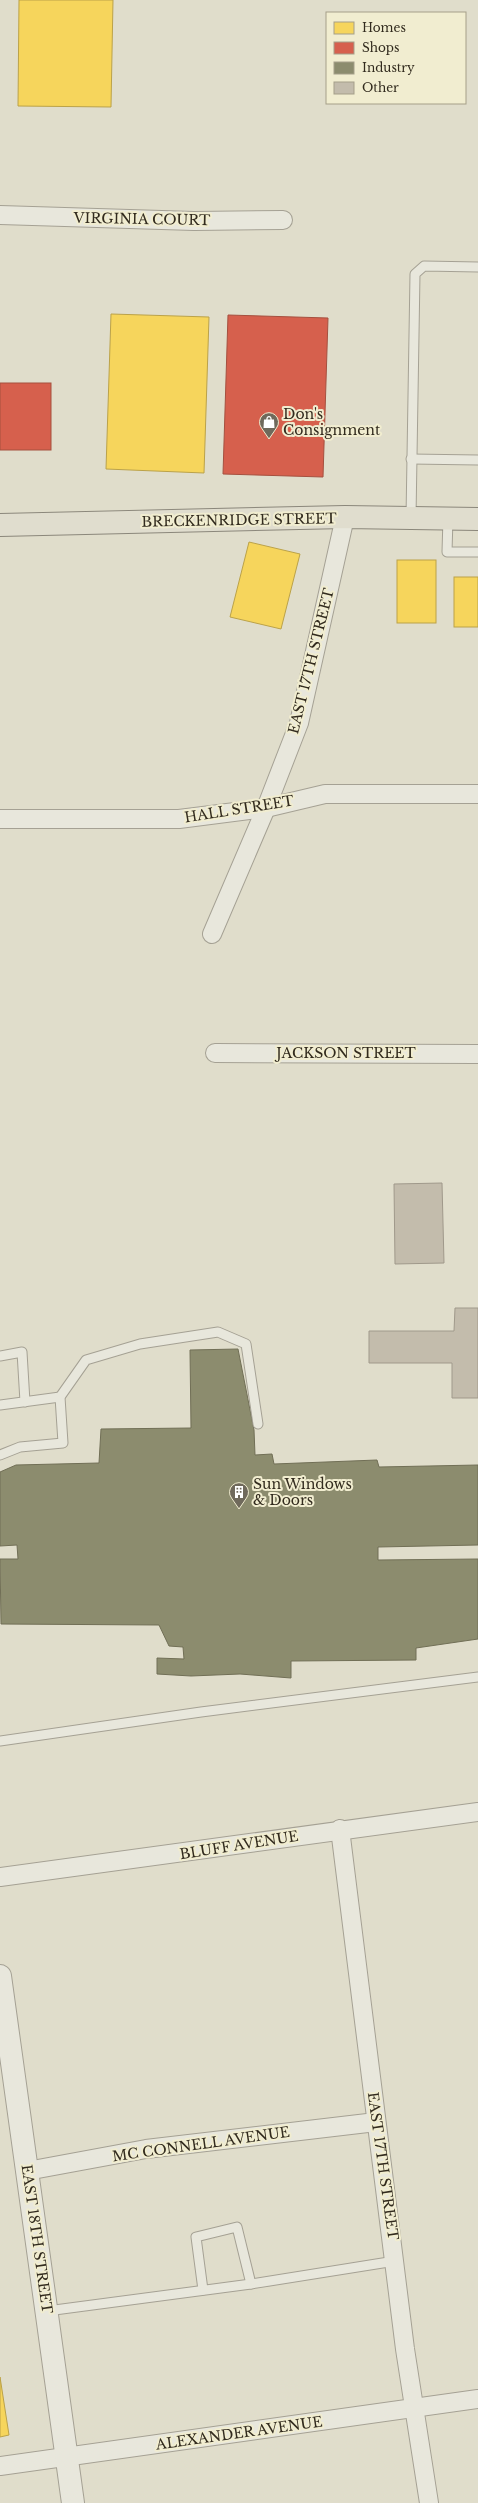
<svg xmlns="http://www.w3.org/2000/svg" width="478" height="2503" viewBox="0 0 478 2503" font-family="'Libre Baskerville',serif">
<rect width="100%" height="100%" fill="#e0ddcb"/>
<!-- homes -->
<g fill="#f6d55c" stroke="#bba249">
<path d="M19,0H113L111,107L18,106Z"/>
<path d="M111,314L209,317L204,473L106,469Z"/>
<path d="M249,542L300,554L281,629L230,617Z"/>
<rect x="397" y="560" width="39" height="63"/>
<rect x="454" y="577" width="24" height="50"/>
<path d="M0,2377L9,2435L0,2437Z"/>
</g>
<!-- shops -->
<g fill="#d6604d" stroke="#a5503f">
<path d="M228,315L328,318L323,477L223,474Z"/>
<rect x="0" y="383" width="51" height="67"/>
</g>
<!-- industry -->
<path fill="#8c8c6e" stroke="#716f56" d="M238,1349L254,1430L255,1455L272,1454L274,1464L377,1460L379,1467L478,1465V1545L378,1547V1560L478,1559V1639L416,1648V1660L291,1661V1678L240,1674L191,1676L157,1674V1658L184,1659L183,1647L169,1646L159,1625L1,1624L0,1559H18L17,1545L0,1546V1472L16,1465L99,1463L101,1429L191,1428L190,1350Z"/>
<!-- building -->
<g fill="#c3bcac" stroke="#a0998b">
<path d="M442,1183L444,1263L395,1264L394,1184Z"/>
<path d="M455,1308H478V1398H452V1363H369V1331H454Z"/>
</g>
<g fill="none" stroke-linecap="round" stroke-linejoin="round">
<defs>
<g id="service">
<path d="M411,459L478,460"/>
<path d="M411,518L415,274L424,266L478,267"/>
<path d="M448,518L447,552H478"/>
<path d="M0,1356L22,1352L25,1402"/>
<path d="M0,1405L60,1397"/>
<path d="M0,1455L20,1447L63,1443L60,1397L86,1360L140,1344L218,1332L246,1344L258,1424"/>
<path d="M0,1741L201,1712L478,1677"/>
<path d="M203,2290L196,2237L237,2227L251,2284"/>
<path d="M47,2311L251,2284L395,2261"/>
</g>
<g id="minor">
<path d="M0,215L194,221L283,220"/>
<path d="M0,819H179L266,808L325,794H478"/>
<path d="M212,934L266,808L299,723L345,517"/>
<path d="M215,1053L478,1054"/>
<path d="M340,1829L405,2349L429,2503"/>
<path d="M0,1877L478,1812"/>
<path d="M27,2171L146,2149L376,2122"/>
<path d="M0,2466L478,2399"/>
</g>
<path id="tertiary" d="M0,1976L73,2503"/>
<path id="primary" d="M0,525L345,517L478,519"/>
</defs>
<!-- service casing -->
<use href="#service" stroke="#a5a194" stroke-width="11"/>
<!-- minor casing -->
<use href="#minor" stroke="#a5a194" stroke-width="20"/>
<!-- tertiary casing -->
<use href="#tertiary" stroke="#a5a194" stroke-width="24"/>
<!-- primary casing -->
<use href="#primary" stroke="#8b877b" stroke-width="24"/>
<!-- service -->
<use href="#service" stroke="#e8e7dc" stroke-width="9"/>
<!-- minor -->
<use href="#minor" stroke="#e8e7dc" stroke-width="18"/>
<!-- tertiary -->
<use href="#tertiary" stroke="#e8e7dc" stroke-width="22"/>
<!-- primary -->
<use href="#primary" stroke="#e0ddce" stroke-width="22"/>
</g>
<!-- icons -->
<defs>
<symbol id="shop-pin" viewBox="-11 -11 22 30"><path d="M0 17L-7.5 6A9.5 9.5 0 1 1 7.5 6Z" fill="#6f695b" stroke="#f1edd0"/><path d="M-5-2.5h2.3a2.7 3.5 0 0 1 5.4 0H5L5.5 6h-11ZM-1.5-2.5h3a1.5 2.3 0 0 0-3 0Z" fill="#fff"/></symbol>
<symbol id="building-pin" viewBox="-11 -11 22 30"><path d="M0 17L-7.5 6A9.5 9.5 0 1 1 7.5 6Z" fill="#6f695b" stroke="#f1edd0"/><path d="M-4-6H4V6H1V3H-1V6H-4ZM-2.5-4.3h1.7v1.8h-1.7ZM.8-4.3h1.7v1.8H.8ZM-2.5-1h1.7V.8h-1.7ZM.8-1h1.7V.8H.8Z" fill="#fff"/></symbol>
</defs>
<g fill-rule="evenodd">
<use href="#shop-pin" x="258" y="411" width="22" height="30"/>
<use href="#building-pin" x="228" y="1481" width="22" height="30"/>
</g>
<g text-anchor="middle" stroke-width="4" stroke-linejoin="round" paint-order="stroke">
<!-- street labels -->
<g font-size="14" fill="#322b1e" stroke="#f1edd0">
<text transform="translate(142 219) rotate(1)" y="5">VIRGINIA COURT</text>
<text transform="translate(239 520) rotate(-1)" y="5">BRECKENRIDGE STREET</text>
<text transform="translate(311 661) rotate(-76)" y="5">EAST 17TH STREET</text>
<text transform="translate(239 809) rotate(-9)" y="5">HALL STREET</text>
<text x="346" y="1058">JACKSON STREET</text>
<text transform="translate(239 1845) rotate(-9)" y="5">BLUFF AVENUE</text>
<text transform="translate(201 2144) rotate(-8)" y="5">MC CONNELL AVENUE</text>
<text transform="translate(383 2166) rotate(82)" y="5">EAST 17TH STREET</text>
<text transform="translate(37 2239) rotate(82)" y="5">EAST 18TH STREET</text>
<text transform="translate(239 2433) rotate(-8)" y="5">ALEXANDER AVENUE</text>
</g>
<!-- poi labels -->
<g font-size="14" fill="#322b1e" stroke="#f1edd0" text-anchor="start">
<text x="283" y="419">Don's<tspan x="283" dy="16">Consignment</tspan></text>
<text x="253" y="1489">Sun Windows<tspan x="253" dy="16">&amp; Doors</tspan></text>
</g>
</g>
<!-- legend -->
<rect x="326" y="12" width="140" height="92" fill="#f1edd0" stroke="#a59f89"/>
<rect x="334" y="22" width="20" height="12" fill="#f6d55c" stroke="#a59f89"/>
<text x="362" y="32" font-size="12" fill="#322b1e">Homes</text>
<rect x="334" y="42" width="20" height="12" fill="#d6604d" stroke="#a59f89"/>
<text x="362" y="52" font-size="12" fill="#322b1e">Shops</text>
<rect x="334" y="62" width="20" height="12" fill="#8c8c6e" stroke="#a59f89"/>
<text x="362" y="72" font-size="12" fill="#322b1e">Industry</text>
<rect x="334" y="82" width="20" height="12" fill="#c3bcac" stroke="#a59f89"/>
<text x="362" y="92" font-size="12" fill="#322b1e">Other</text>
</svg>
